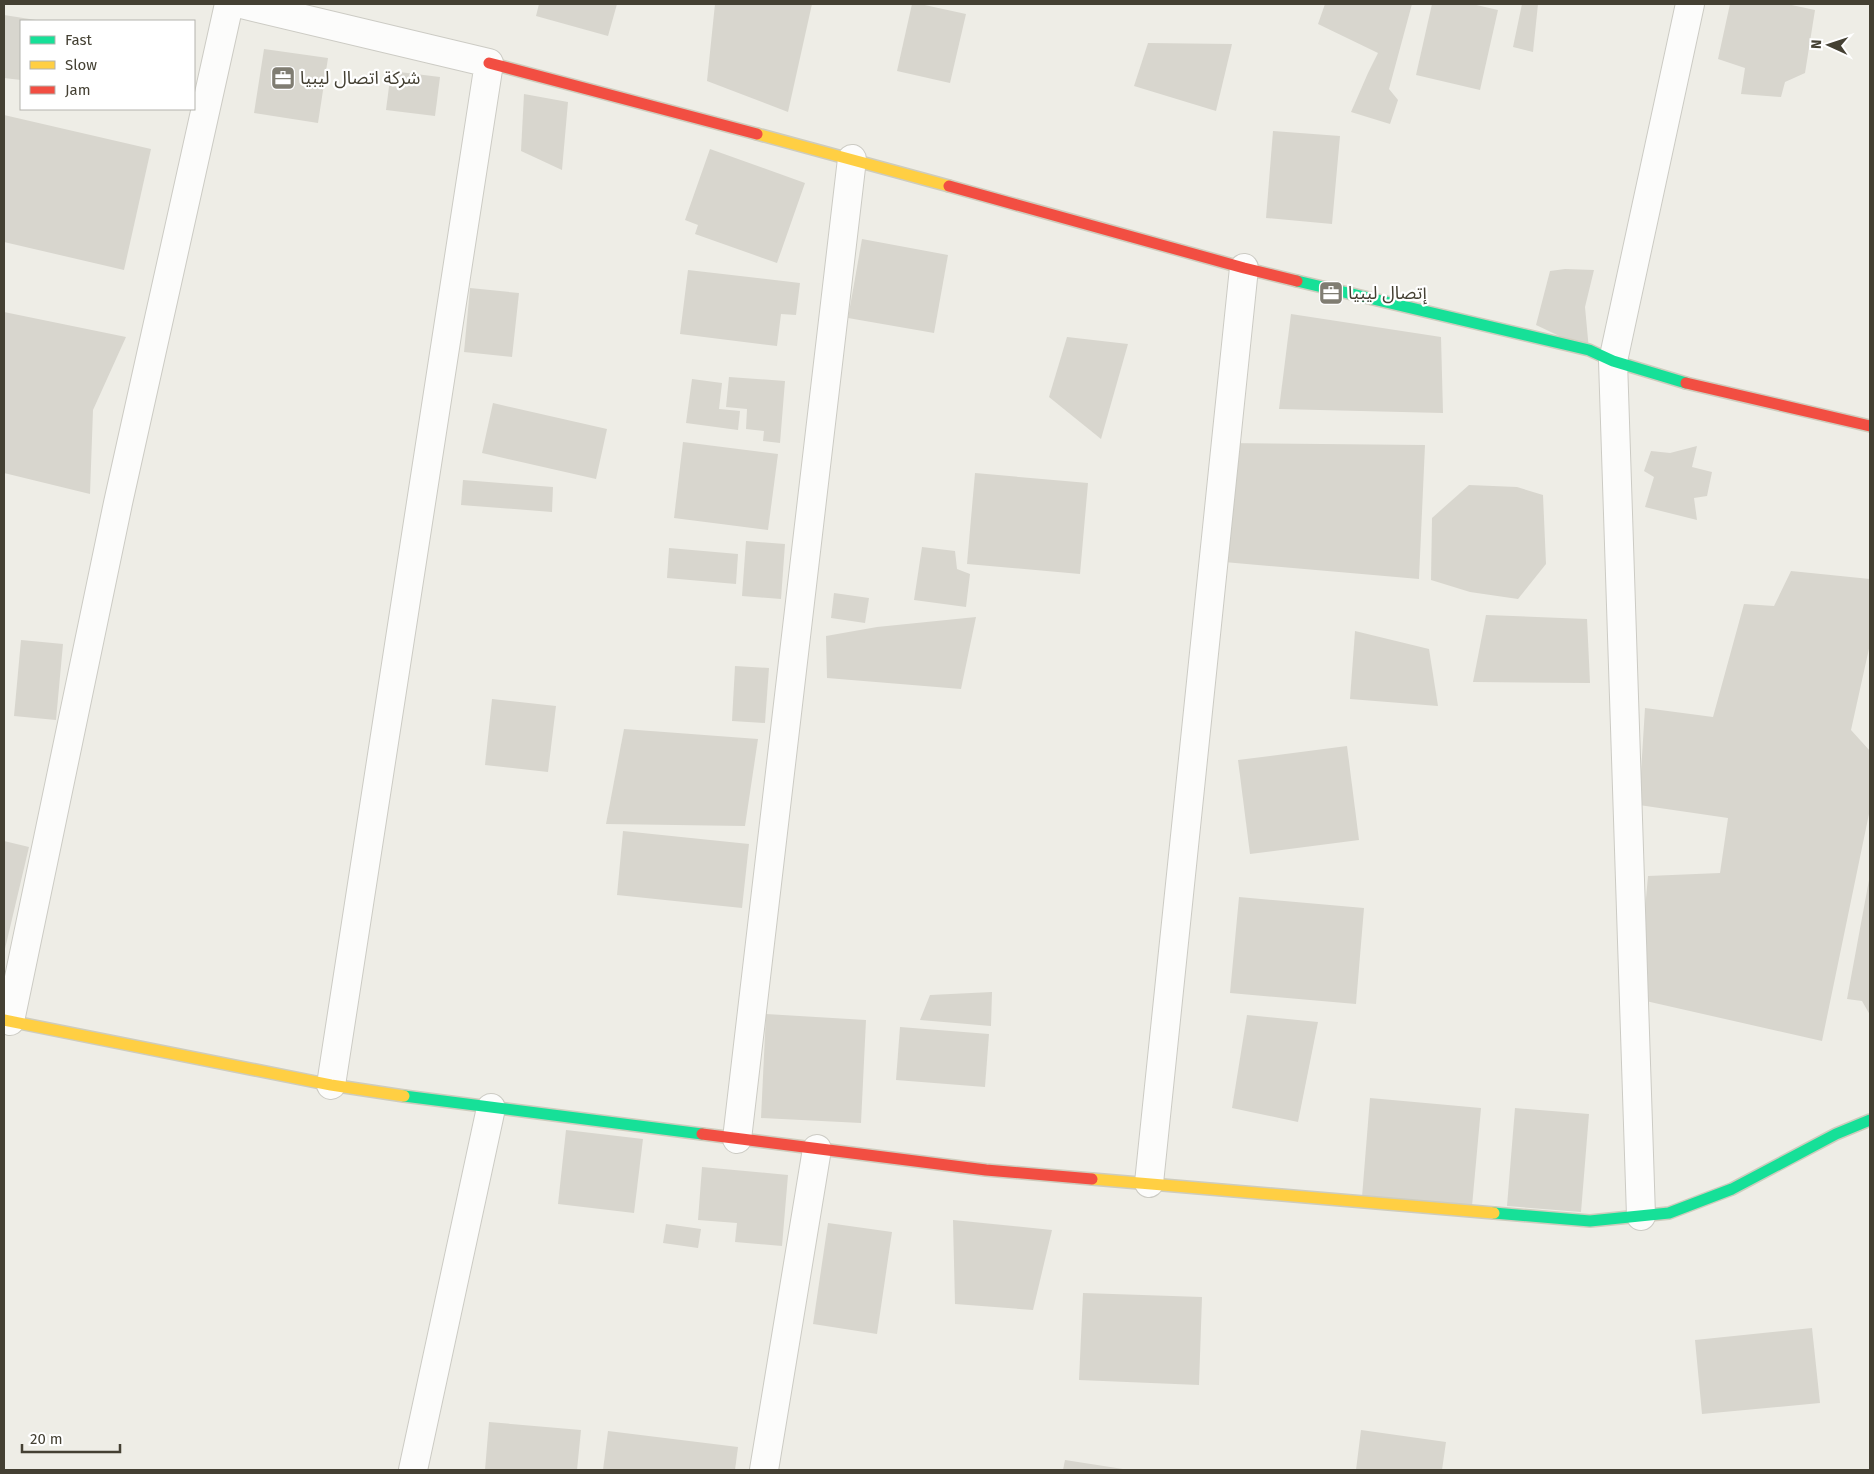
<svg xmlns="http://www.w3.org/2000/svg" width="1874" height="1474" viewBox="0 0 1874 1474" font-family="'Fira Sans','Noto Sans Arabic',sans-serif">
<rect width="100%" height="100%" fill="#eeede6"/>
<!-- building -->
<g fill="#d8d6ce">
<path d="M539,4H617L608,36L536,16Z"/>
<path d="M715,4H812L788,112L707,81Z"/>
<path d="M912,4H920L966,14L950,83L897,71Z"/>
<path d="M1325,4H1412L1389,89L1398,100L1390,124L1351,112L1368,73L1378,53L1318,24Z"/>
<path d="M1432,4H1472L1498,10L1480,90L1416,75Z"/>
<path d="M1522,4H1538L1533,52L1513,47Z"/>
<path d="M1730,4H1787L1815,10L1805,73L1785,82L1781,97L1741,94L1745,68L1718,59Z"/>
<path d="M4,15L36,20L21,21V80L4,78Z"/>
<path d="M1148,43L1232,44L1216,111L1134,86Z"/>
<path d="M264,49L328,58L318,123L254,113Z"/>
<path d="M391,71L440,77L435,116L386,110Z"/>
<path d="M524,94L568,102L562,170L521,151Z"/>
<path d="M4,115L151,149L124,270L4,242Z"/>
<path d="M1273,131L1340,136L1332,224L1266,218Z"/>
<path d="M710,149L805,183L777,263L695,234L698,225L685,220Z"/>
<path d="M862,239L948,255L934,333L848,318Z"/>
<path d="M1565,269L1594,270L1585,307L1589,350L1536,325L1550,271Z"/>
<path d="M688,270L800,283L796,315L781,314L777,346L680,334Z"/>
<path d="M470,288L519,293L512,357L464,352Z"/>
<path d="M4,312L126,337L93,410L90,494L4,473Z"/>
<path d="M1291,314L1441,337L1443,413L1279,409Z"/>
<path d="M1067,337L1128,344L1101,439L1049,397Z"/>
<path d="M729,377L785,381L780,443L763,441L764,431L746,429L747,409L726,407Z"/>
<path d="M692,379L722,383L719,409L740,411L738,430L686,423Z"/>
<path d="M493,403L607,429L596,479L482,453Z"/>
<path d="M683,442L778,454L768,530L674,518Z"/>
<path d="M1225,443L1425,445L1419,579L1224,562Z"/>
<path d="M1697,446L1692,467L1712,472L1707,496L1694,498L1697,520L1645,507L1654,477L1644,471L1651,451L1670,453Z"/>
<path d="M975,473L1088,483L1080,574L967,564Z"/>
<path d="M463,480L553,487L552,512L461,505Z"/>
<path d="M1469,485L1517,487L1543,495L1546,564L1518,599L1470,592L1431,580L1432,518Z"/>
<path d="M746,541L785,544L781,599L742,596Z"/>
<path d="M922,547L955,551L957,569L970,574L966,607L914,600Z"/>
<path d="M669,548L738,554L736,584L667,578Z"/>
<path d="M1791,571L1870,579V644L1851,730L1870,751V809L1822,1041L1637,999L1648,876L1720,873L1728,818L1639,805L1645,708L1713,717L1744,604L1774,606Z"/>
<path d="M834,593L869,598L865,623L831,618Z"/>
<path d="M1486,615L1587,619L1590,683L1473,682Z"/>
<path d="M976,617L961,689L827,678L826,636L877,627Z"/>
<path d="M1355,631L1429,649L1438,706L1350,699Z"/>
<path d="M21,640L63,644L56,720L14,716Z"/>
<path d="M735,666L769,668L765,723L732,721Z"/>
<path d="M492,699L556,706L548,772L485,765Z"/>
<path d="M624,729L758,739L745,826L606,824Z"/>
<path d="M1347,746L1359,840L1250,854L1238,760Z"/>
<path d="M623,831L749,844L742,908L617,895Z"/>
<path d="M4,841L29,847L4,953Z"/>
<path d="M1869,880H1870V1015L1862,1001L1847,999Z"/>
<path d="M1239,897L1364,908L1356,1004L1230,993Z"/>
<path d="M992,992L991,1026L920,1020L930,995Z"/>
<path d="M766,1014L866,1020L861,1123L761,1118Z"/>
<path d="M1247,1015L1318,1022L1298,1122L1232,1108Z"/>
<path d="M900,1027L989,1034L985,1087L896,1080Z"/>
<path d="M1370,1098L1481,1108L1472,1206L1362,1197Z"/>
<path d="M1515,1108L1589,1114L1581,1212L1507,1206Z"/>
<path d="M566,1130L643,1139L634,1213L558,1204Z"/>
<path d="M702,1167L788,1175L782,1246L735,1242L737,1223L698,1220Z"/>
<path d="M953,1220L1052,1230L1033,1310L955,1304Z"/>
<path d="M828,1223L892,1232L877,1334L813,1324Z"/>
<path d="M666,1224L701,1229L698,1248L663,1243Z"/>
<path d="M1083,1293L1202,1297L1199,1385L1079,1380Z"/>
<path d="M1812,1328L1820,1403L1702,1414L1695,1340Z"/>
<path d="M489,1422L581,1430L577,1470H485Z"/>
<path d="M1361,1430L1446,1442L1442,1470H1356Z"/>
<path d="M608,1431L738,1447L735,1470H603Z"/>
<path d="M1065,1460L1123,1469V1470H1063Z"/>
</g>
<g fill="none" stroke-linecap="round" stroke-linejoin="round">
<defs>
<g id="street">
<path d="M241,4L489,63L331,1085"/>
<path d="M10,1021L118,503L229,4"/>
<path d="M737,1139L852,159"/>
<path d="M1149,1183L1244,268"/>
<path d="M1641,1216L1613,361L1690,4"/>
<path d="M413,1470L491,1108"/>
<path d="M764,1470L817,1149"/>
</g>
<g id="fast">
<path d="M1297,281L1589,350L1613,361L1686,383"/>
<path d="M404,1096L702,1134"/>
<path d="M1494,1213L1590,1221L1669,1213L1732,1189L1836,1134L1870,1120"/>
</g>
<g id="slow">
<path d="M757,134L949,186"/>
<path d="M4,1020L331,1085L404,1096"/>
<path d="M1092,1179L1494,1213"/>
</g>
<g id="jam">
<path d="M489,63L757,134"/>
<path d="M949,186L1244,268L1297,281"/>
<path d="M1686,383L1870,426"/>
<path d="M702,1134L986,1170L1092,1179"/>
</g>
</defs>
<!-- street casing -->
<use href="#street" stroke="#cccbc4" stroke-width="30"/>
<!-- fast casing -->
<use href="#fast" stroke="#ceccbd" stroke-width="14"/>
<!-- slow casing -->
<use href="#slow" stroke="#ceccbd" stroke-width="14"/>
<!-- jam casing -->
<use href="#jam" stroke="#ceccbd" stroke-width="14"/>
<!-- street -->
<use href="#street" stroke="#fcfcfb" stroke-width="28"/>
<!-- fast -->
<use href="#fast" stroke="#16e098" stroke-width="11"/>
<!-- slow -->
<use href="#slow" stroke="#ffcf43" stroke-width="11"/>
<!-- jam -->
<use href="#jam" stroke="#f24e42" stroke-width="11"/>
</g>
<!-- icons -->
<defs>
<symbol id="office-square" viewBox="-11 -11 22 22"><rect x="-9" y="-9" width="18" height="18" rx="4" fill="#807d72" stroke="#fff"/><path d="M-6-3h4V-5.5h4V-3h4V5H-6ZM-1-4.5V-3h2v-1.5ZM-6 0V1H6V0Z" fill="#fff"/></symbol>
</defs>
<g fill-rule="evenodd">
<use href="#office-square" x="269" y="64" width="28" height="28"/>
<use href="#office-square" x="1317" y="279" width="28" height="28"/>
</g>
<g text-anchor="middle" stroke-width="4.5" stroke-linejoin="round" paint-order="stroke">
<!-- poi labels -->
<g font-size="18" fill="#444033" stroke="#fff" text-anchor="start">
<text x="300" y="84">شركة اتصال ليبيا</text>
<text x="1348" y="299">إتصال ليبيا</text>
</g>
</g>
<!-- border -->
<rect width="1874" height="1474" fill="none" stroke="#444033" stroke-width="10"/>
<!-- legend -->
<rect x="20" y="20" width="175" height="90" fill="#ffffff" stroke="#b4b3ad"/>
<rect x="30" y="36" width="25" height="8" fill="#16e098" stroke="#b4b3ad"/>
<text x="65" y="45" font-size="15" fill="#444033">Fast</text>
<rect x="30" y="61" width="25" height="8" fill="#ffcf43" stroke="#b4b3ad"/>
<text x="65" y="70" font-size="15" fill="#444033">Slow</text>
<rect x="30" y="86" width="25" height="8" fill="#f24e42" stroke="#b4b3ad"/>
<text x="65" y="95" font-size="15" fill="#444033">Jam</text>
<!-- north arrow -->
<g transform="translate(1829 45) rotate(273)" stroke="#ffffff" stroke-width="4" paint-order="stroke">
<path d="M0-4L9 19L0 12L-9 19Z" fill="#444033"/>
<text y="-8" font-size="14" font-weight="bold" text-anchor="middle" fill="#444033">N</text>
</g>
<!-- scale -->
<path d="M22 1444v8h98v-8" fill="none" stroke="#444033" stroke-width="2.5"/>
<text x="30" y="1444" font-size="15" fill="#444033" stroke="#ffffff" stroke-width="4" paint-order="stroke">20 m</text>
</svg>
